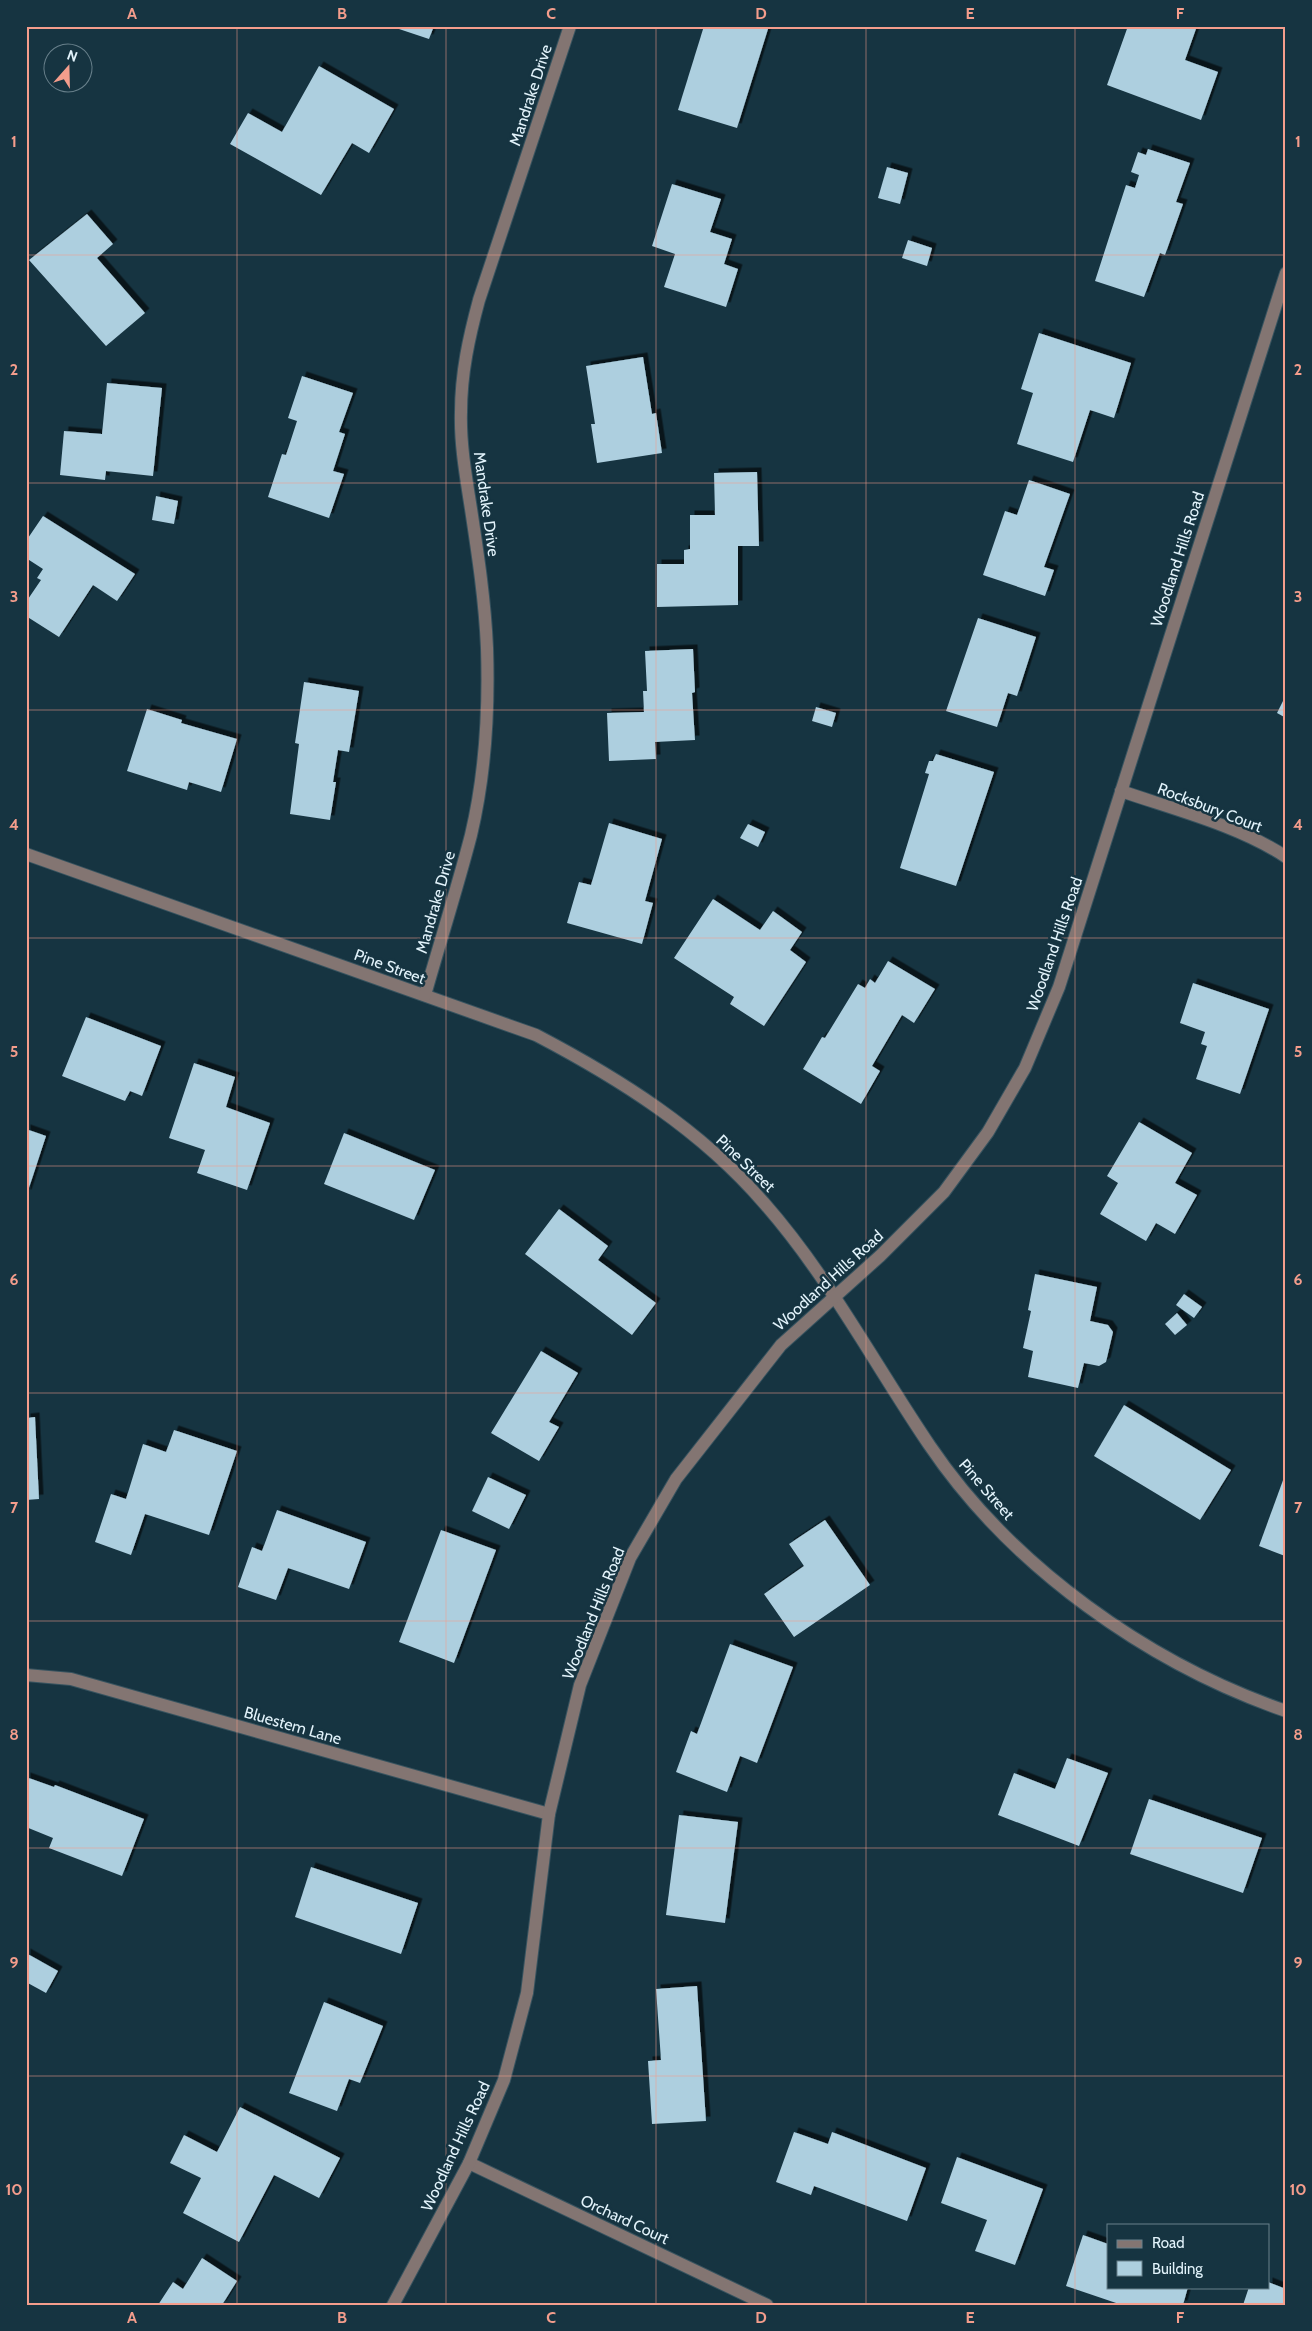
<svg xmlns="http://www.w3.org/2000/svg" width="1312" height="2331" viewBox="0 0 1312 2331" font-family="Cabin,sans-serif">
<defs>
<filter id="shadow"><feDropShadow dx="4.5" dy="-4.5" stdDeviation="0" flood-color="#0009"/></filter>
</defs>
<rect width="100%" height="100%" fill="#163441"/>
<!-- building -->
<g fill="#adcfdf" filter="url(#shadow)">
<path d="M390,26H434L429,39Z"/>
<path d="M704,26H760L768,29L737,128L678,110Z"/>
<path d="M1128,26H1197L1185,60L1218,72L1201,120L1107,85Z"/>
<path d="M319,66L394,109L369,153L352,143L321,195L230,144L248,113L282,132Z"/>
<path d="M1148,149L1190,163L1176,202L1183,204L1165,255L1160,253L1144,297L1095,281L1126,185L1135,188L1139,175L1131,172L1138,152L1146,155Z"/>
<path d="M887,167L908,173L900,204L878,198Z"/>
<path d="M672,184L721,199L710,232L732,239L724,264L738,269L726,307L664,287L675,254L652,246Z"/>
<path d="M87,214L113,244L97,258L145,313L106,346L29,260Z"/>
<path d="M908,240L932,248L927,266L902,258Z"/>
<path d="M1039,333L1131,363L1114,418L1090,410L1073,462L1017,444L1033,393L1021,389Z"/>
<path d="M643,357L652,414L656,413L662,453L597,463L591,424H595L586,366Z"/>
<path d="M302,376L353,393L339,432L345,434L333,471L344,474L329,518L268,497L282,454L286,455L297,421L288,418Z"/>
<path d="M107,383L162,388L153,476L106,471L105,480L60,475L64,431L102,434Z"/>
<path d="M757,472L759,546H738V605L657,607V564H684V550L690,549V515H715L714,473Z"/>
<path d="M1029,480L1070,494L1044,567L1054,570L1045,596L983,575L1005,511L1017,515Z"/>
<path d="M156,496L178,501L174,524L152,520Z"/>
<path d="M43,516L135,574L117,601L93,585L59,637L26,616V602L41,580L37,578L43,569L26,558V541Z"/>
<path d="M978,618L1036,637L1017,696L1008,693L997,727L946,711Z"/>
<path d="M693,649L695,692L692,693L695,740L655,742L656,759L609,761L607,713L644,712L643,691H647L645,651Z"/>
<path d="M304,682L359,691L349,752L338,750L333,782H336L330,820L290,814L299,744L295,743Z"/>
<path d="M1286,695V718L1277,713Z"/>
<path d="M816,707L836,713L832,727L812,721Z"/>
<path d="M147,709L182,720L181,723L237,739L221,792L189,782L187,790L127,771Z"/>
<path d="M936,754L994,772L956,886L900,868L929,774L925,773L929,761H933Z"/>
<path d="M609,823L662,839L645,901L653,903L642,944L567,923L579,882L591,885Z"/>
<path d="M748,824L765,832L758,847L740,838Z"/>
<path d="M713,899L760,930L773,911L802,932L790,950L806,962L764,1026L730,1004L734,997L674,958Z"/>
<path d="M888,961L935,989L914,1023L902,1015L872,1066L880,1071L861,1104L803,1069L822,1037L825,1038L858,984L865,988L870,979L875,983Z"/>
<path d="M1193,983L1269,1009L1240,1094L1196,1079L1207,1046L1201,1044L1205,1032L1180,1023Z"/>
<path d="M86,1017L161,1046L142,1096L130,1091L125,1101L62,1076Z"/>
<path d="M194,1063L235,1077L226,1107L270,1123L247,1190L197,1173L205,1150L169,1138Z"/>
<path d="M1139,1122L1192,1153L1175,1183L1197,1195L1175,1234L1156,1223L1146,1241L1100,1214L1118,1183L1107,1176Z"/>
<path d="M26,1129L46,1136L27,1194H26Z"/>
<path d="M344,1133L435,1170L414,1220L324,1184Z"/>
<path d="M559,1209L608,1246L598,1260L656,1303L632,1335L525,1254Z"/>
<path d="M1035,1274L1097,1287L1090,1321L1108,1325L1113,1332L1106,1362L1099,1366L1084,1363L1078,1388L1028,1377L1033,1351L1023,1348L1031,1311L1028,1310Z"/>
<path d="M1184,1294L1202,1307L1194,1318L1176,1305Z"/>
<path d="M1177,1313L1187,1325L1175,1335L1165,1324Z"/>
<path d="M541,1351L578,1373L549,1422L559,1427L539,1461L491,1433Z"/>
<path d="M1124,1405L1231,1470L1200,1520L1094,1456Z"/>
<path d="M35,1417L39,1499L26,1500V1418Z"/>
<path d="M174,1430L237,1451L209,1535L145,1514L131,1555L95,1542L111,1494L126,1499L143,1444L166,1452Z"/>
<path d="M1286,1472V1553L1285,1556L1259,1546Z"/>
<path d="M488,1477L526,1495L509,1529L472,1511Z"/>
<path d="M277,1510L366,1542L349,1589L288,1568L276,1600L238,1587L252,1547L262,1551Z"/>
<path d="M825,1520L870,1585L794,1637L764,1594L804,1566L789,1544Z"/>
<path d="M441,1530L496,1550L454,1663L399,1642Z"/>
<path d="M730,1644L793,1667L757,1763L740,1756L727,1792L676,1772L691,1731L697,1734Z"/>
<path d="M1067,1758L1108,1773L1079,1846L998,1815L1014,1773L1055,1789Z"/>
<path d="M26,1777L54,1787L55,1785L144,1819L122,1876L49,1848L53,1838L26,1827Z"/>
<path d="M1149,1799L1262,1838L1243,1893L1130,1854Z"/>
<path d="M679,1815L738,1822L725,1923L666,1915Z"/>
<path d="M311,1867L418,1903L401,1954L295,1917Z"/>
<path d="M26,1953L58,1971L46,1993L26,1982Z"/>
<path d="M697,1986L706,2121L652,2124L648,2061L661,2060L656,1989Z"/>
<path d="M324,2002L383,2026L360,2083L349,2079L337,2111L289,2093Z"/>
<path d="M240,2107L340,2158L319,2198L274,2175L239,2242L183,2213L201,2178L170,2163L184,2135L217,2152Z"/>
<path d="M794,2132L828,2144L832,2132L926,2168L907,2221L814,2186L811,2195L776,2182Z"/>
<path d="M957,2157L1043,2189L1015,2265L975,2251L987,2220L941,2203Z"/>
<path d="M1083,2235L1108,2244V2287H1188L1183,2305H1122L1066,2286Z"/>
<path d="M202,2258L237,2281L222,2305H158L173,2282L183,2289Z"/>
<path d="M1268,2282L1286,2289V2305H1243L1249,2287H1268Z"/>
</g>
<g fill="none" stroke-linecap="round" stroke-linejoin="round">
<defs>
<g id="minor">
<path d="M1121,791C1173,809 1240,826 1286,857"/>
<path d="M26,854L536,1035C620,1079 701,1130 764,1203C829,1277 875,1365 930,1446C1012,1567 1149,1664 1286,1711"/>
<path d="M425,995C440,942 457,889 471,835C485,776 489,709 487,648C485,601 478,555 471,509C466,477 460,444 461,412C461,373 469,337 479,300L570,26"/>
<path d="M26,1675L71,1679L549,1814"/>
<path d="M469,2163L767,2305"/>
<path d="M393,2305L469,2163L504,2080L527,1993L549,1814L580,1685L630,1558L676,1479L781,1345L880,1256L944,1192L988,1132L1025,1068L1059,987L1286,273"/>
</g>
</defs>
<!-- minor casing -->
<use href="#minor" stroke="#37535f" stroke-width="14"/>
<!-- minor -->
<use href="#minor" stroke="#837572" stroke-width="12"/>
</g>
<!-- grid -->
<path fill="none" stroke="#f49d8c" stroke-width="1" stroke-opacity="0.55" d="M237,26V2305M446,26V2305M656,26V2305M866,26V2305M1075,26V2305M26,255H1286M26,483H1286M26,710H1286M26,938H1286M26,1166H1286M26,1393H1286M26,1621H1286M26,1848H1286M26,2076H1286"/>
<g text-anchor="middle" stroke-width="5" stroke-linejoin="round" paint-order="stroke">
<!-- street labels -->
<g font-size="16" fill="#e2f3fb" stroke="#163441">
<text transform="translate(530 95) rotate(-72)" y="6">Mandrake Drive</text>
<text transform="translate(487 504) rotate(82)" y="6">Mandrake Drive</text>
<text transform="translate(1177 559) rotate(-72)" y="6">Woodland Hills Road</text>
<text transform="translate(1210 807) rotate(21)" y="6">Rocksbury Court</text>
<text transform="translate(435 902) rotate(-74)" y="6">Mandrake Drive</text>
<text transform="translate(1054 944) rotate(-71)" y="6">Woodland Hills Road</text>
<text transform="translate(390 966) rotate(20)" y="6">Pine Street</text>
<text transform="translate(746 1163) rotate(44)" y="6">Pine Street</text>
<text transform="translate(828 1280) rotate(-42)" y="6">Woodland Hills Road</text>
<text transform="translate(987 1489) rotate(49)" y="6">Pine Street</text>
<text transform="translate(593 1613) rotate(-68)" y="6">Woodland Hills Road</text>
<text transform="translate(293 1725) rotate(16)" y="6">Bluestem Lane</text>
<text transform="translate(455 2146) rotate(-65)" y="6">Woodland Hills Road</text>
<text transform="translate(625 2219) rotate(25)" y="6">Orchard Court</text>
</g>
</g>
<!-- border -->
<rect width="1312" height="2331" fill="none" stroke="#163441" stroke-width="55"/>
<!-- legend -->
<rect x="1107" y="2224" width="162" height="65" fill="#163441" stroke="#68808b"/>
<rect x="1117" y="2240" width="25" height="8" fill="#837572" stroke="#68808b"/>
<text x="1152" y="2248" font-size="15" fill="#e2f3fb">Road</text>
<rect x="1117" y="2261" width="25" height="15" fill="#adcfdf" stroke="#68808b"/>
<text x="1152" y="2274" font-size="15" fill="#e2f3fb">Building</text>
<!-- north arrow -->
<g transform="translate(68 68) rotate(20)"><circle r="24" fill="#163441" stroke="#68808b"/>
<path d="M0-4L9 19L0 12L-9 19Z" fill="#f49d8c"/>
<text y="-8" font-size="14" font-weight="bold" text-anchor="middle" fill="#e2f3fb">N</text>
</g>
<rect x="28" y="28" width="1256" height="2276" fill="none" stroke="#f49d8c" stroke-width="2"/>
<g font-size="16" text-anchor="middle" font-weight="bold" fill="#f49d8c">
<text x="132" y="19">A</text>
<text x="342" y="19">B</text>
<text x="551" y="19">C</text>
<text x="761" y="19">D</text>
<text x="970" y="19">E</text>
<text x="1180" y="19">F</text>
<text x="14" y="147">1</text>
<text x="1298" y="147">1</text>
<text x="14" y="375">2</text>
<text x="1298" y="375">2</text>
<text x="14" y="602">3</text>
<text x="1298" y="602">3</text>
<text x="14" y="830">4</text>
<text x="1298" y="830">4</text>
<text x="14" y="1057">5</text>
<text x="1298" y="1057">5</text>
<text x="14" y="1285">6</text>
<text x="1298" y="1285">6</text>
<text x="14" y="1513">7</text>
<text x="1298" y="1513">7</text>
<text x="14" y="1740">8</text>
<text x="1298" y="1740">8</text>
<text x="14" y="1968">9</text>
<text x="1298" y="1968">9</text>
<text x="14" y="2195">10</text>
<text x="1298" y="2195">10</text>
<text x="132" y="2323">A</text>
<text x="342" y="2323">B</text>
<text x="551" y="2323">C</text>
<text x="761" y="2323">D</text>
<text x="970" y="2323">E</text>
<text x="1180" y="2323">F</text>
</g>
</svg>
